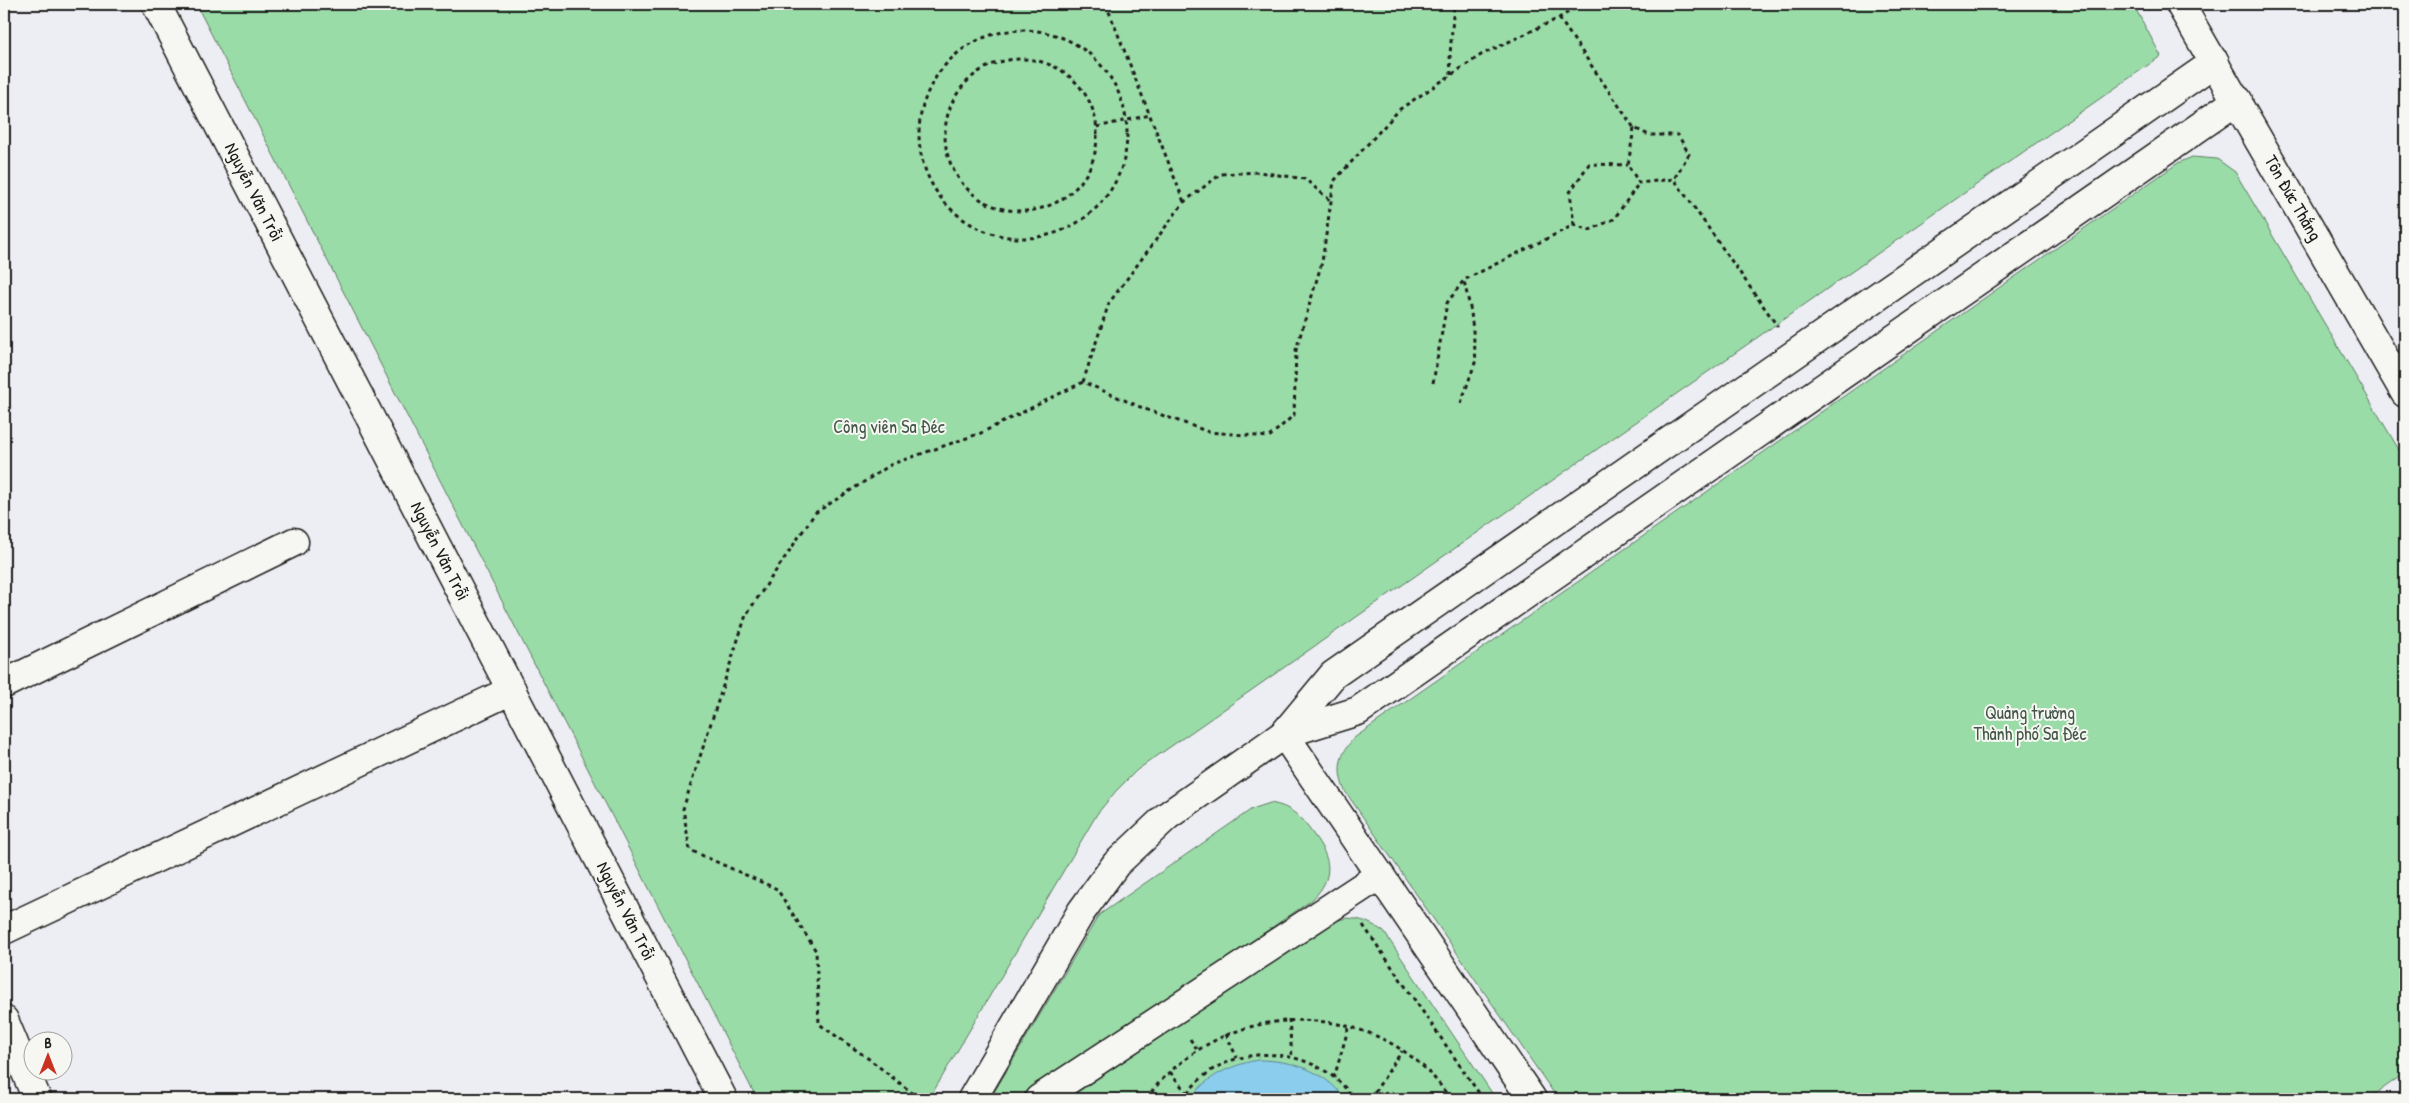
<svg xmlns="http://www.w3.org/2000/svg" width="2409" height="1103" viewBox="0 0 2409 1103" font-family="'Patrick Hand',sans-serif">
<rect width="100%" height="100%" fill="#ededf4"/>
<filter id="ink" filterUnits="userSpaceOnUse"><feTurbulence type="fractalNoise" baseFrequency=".02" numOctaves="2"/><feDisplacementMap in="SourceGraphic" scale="10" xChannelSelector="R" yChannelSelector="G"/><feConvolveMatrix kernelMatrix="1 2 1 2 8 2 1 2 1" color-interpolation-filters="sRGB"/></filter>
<g filter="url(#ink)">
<!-- green -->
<g fill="#9adca7" stroke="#5b7c62">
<path d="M196,4H2133L2161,56L1137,770L1116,791L1097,814L929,1099H757Z"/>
<path d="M2192,157L2217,159L2235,172L2405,460V1073L2368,1099H1558L1345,791C1336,770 1339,755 1354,738L2178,163Z"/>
<path d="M1270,803C1291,806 1301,817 1313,834C1331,858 1335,877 1312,900L1022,1099H990L1099,915L1252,809Z"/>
<path d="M1347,918C1362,919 1372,923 1384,932L1496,1099H1067L1334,921Z"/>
</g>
<!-- water -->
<path fill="#8bcded" stroke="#5f8699" d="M1257,1060C1292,1060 1324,1070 1345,1099H1190C1207,1076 1229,1066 1257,1060Z"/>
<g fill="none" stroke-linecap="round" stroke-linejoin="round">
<defs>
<g id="street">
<path d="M156,4L723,1099"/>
<path d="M4,684L294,542"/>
<path d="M1284,734L1358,711L2238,100"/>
<path d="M1284,734L1532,1099"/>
<path d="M4,930L512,690"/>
<path d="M972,1099L1081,912L1116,864L1167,816L1284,734L1333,675L2215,62"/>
<path d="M1039,1099L1380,875"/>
</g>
<g id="secondary">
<path d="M2180,4L2405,393"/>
<path d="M4,1020L37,1099"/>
</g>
</defs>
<!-- street casing -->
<use href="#street" stroke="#1c1c1c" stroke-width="31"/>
<!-- secondary casing -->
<use href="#secondary" stroke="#1c1c1c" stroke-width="31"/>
<!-- path -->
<g stroke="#1c1c1c" stroke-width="3" stroke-dasharray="4 4" stroke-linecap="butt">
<path d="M1106,4L1184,202"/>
<path d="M1559,18L1634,128L1649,135H1678L1689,154L1674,179L1778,327"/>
<circle cx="1023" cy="134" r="104"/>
<circle cx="1021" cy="135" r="76"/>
<path d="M1451,75L1450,55L1454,4"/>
<path d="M1097,127L1150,115"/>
<path d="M1634,128L1628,165L1639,183L1674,179"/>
<path d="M1574,225L1570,192L1589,164L1628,165"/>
<path d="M1083,382L1109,303L1184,202L1221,174L1259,172L1305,179L1331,201"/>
<path d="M1433,383L1447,303L1464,280L1574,225L1590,230L1614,219L1639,183"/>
<path d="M1461,403L1476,360L1471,312L1464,281"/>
<path d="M1363,925L1483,1099"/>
<path d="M1289,1019L1292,1057"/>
<path d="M1226,1034L1237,1058"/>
<path d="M1190,1039L1197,1049"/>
<path d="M1170,1072L1187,1093"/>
<path d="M1334,1078L1349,1026"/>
<path d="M920,1099L869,1059L819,1024L816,951L777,889L690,850L683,809L746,615L815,513L892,464L981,433L1083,382L1145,409L1209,432L1269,437L1294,415L1296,350L1322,262L1334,181L1400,109L1481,55L1559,18L1582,4"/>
<path d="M1147,1099C1156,1084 1169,1072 1183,1061C1263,996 1393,1009 1450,1099"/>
<path d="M1182,1099C1191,1088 1200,1078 1212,1070C1258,1041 1324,1054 1354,1099"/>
<path d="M1370,1099L1402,1051"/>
</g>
<!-- street -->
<use href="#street" stroke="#f6f6f2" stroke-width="28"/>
<!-- secondary -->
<use href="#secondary" stroke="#f6f6f2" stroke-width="28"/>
</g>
</g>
<g text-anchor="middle" stroke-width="4" stroke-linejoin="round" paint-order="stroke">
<!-- street labels -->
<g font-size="18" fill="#1c1c1c" stroke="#f6f6f2">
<text transform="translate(254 192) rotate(63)" y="6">Nguyễn Văn Trỗi</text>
<text transform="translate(2293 198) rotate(60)" y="6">Tôn Đức Thắng</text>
<text transform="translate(440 551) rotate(63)" y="6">Nguyễn Văn Trỗi</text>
<text transform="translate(626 911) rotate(63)" y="6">Nguyễn Văn Trỗi</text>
</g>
<!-- park labels -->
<g font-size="18" fill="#425646" stroke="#f6f6f2">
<text x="889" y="433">Công viên Sa Đéc</text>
<text x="2030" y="719">Quảng trường<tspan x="2030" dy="21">Thành phố Sa Đéc</tspan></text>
</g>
</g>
<!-- margin -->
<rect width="2409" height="1103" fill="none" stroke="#f6f6f2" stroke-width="20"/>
<rect x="10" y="10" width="2389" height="1083" fill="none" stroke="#1c1c1c" stroke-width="2" filter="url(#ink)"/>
<!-- north arrow -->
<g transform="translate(48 1056)"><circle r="24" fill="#f6f6f2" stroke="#9f9f9c"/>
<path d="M0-4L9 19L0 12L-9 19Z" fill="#c8321e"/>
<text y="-8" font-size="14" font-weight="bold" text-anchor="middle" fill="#1c1c1c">B</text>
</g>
</svg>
